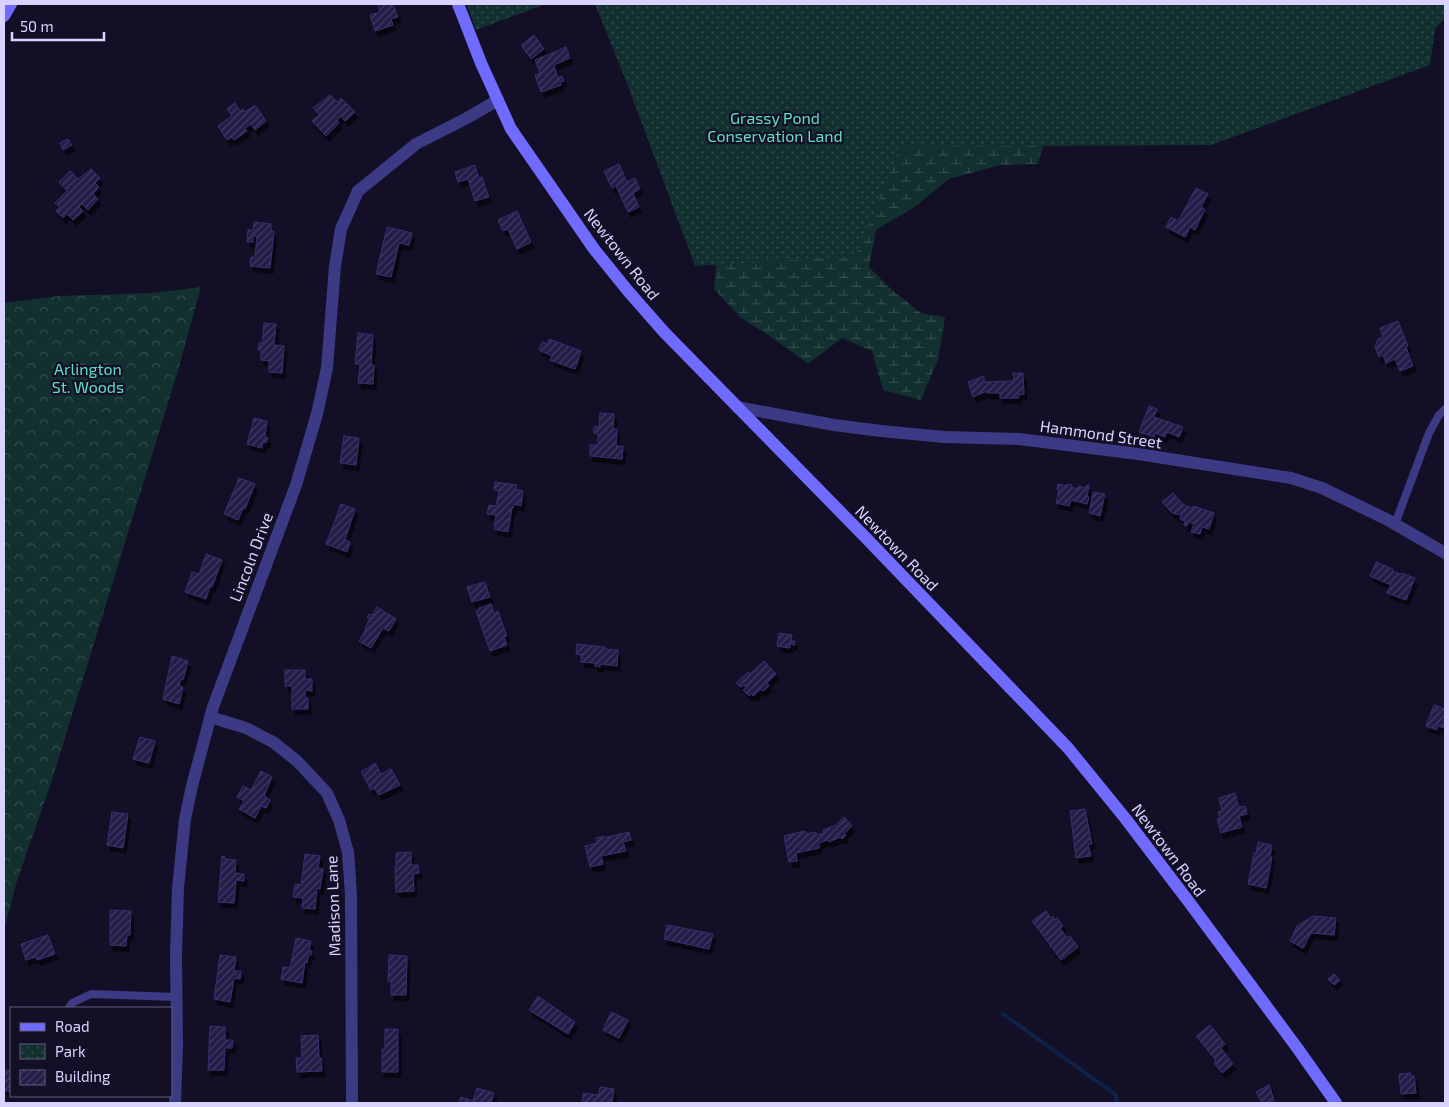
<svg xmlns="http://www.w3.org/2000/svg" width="1449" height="1107" viewBox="0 0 1449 1107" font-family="'Exo 2',sans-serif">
<defs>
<pattern id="forest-crowns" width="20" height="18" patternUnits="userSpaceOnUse" patternTransform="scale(1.25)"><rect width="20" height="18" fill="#12302f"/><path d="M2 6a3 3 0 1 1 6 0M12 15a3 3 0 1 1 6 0" fill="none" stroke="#344d4e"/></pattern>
<pattern id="wetland-marsh" width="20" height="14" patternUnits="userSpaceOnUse" patternTransform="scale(1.25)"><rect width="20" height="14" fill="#12302f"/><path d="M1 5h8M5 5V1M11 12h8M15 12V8" fill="none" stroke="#344d4e"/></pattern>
<pattern id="park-dots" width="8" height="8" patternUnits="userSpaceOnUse" patternTransform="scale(1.25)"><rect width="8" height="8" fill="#12302f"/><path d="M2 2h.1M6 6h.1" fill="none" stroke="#344d4e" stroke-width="1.8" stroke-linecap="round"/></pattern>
<pattern id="building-hatch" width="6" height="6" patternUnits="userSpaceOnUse" patternTransform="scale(1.25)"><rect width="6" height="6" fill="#241b47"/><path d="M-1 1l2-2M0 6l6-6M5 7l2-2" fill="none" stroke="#433b63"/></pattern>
<filter id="shadow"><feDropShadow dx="3" dy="5.5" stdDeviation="0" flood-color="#0009"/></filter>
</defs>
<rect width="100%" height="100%" fill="#130f26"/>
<!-- forest -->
<path fill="url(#forest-crowns)" d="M201,287L179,367L51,783L16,884L4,930V303L59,296L153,293Z"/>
<!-- wetland -->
<path fill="url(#wetland-marsh)" d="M1051,118L1038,164L1000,165L949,179L913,208L876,230L869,267L893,291L921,313L945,317L938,360L921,400L883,390L872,351L842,338L808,364L773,338L741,318L714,289L721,219L735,164Z"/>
<!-- park -->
<g fill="url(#park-dots)">
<path d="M469,4H546L476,30L467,5Z"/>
<path d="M595,4H1445V18L1435,29L1430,65L1211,145L900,147L856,256L695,266L628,86Z"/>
</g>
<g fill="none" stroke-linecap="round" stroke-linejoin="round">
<!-- stream -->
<path stroke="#0c2248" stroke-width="4" d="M1003,1014L1116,1095L1117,1103"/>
</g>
<!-- building -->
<g fill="url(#building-hatch)" stroke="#3b2d73" filter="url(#shadow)">
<path d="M378,4H393L398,17L391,19L393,25L375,31L370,15L380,12Z"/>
<path d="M534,35L544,49L531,59L521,45Z"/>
<path d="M566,47L570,58L554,65L558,78L562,76L564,81L560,82L561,85L541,92L535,75L540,73L535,60Z"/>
<path d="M330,95L337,102L341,98L355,112L345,121L341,116L337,120L339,123L326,136L312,121L319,115L313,108Z"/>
<path d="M235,103L240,111L243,109L245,112L255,105L266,121L255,130L251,124L245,128L247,131L234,140L232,137L227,140L218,126L232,116L227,109Z"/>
<path d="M68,139L72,145L63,150L60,143Z"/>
<path d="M619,164L627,182L635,178L640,189L633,193L639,207L628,212L616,186L612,188L604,171Z"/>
<path d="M475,165L479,178L482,177L489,197L475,201L468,179L458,182L455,172Z"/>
<path d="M91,169L100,178L95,183L99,187L93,194L98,199L88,210L82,204L79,207L83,211L73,220L67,214L63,218L56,211L60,207L55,203L67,191L59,182L70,171L78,179Z"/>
<path d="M1196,188L1208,194L1201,207L1205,209L1195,230L1190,227L1185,237L1166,227L1171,217L1178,221Z"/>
<path d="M517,211L531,242L517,249L508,229L503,231L498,220Z"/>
<path d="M254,222L271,224V231H274L270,268L250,266L251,257H255L257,236H253V242H247L248,230H253Z"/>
<path d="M387,227L412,233L409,245L399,243L391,277L376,274Z"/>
<path d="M1398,321L1408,346L1406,347L1413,366L1400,371L1395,359L1386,363L1383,355L1379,357L1375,347L1378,339L1383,337L1380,328Z"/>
<path d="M264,323L276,324L274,345L284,346L282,373L269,372V361L261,360V350H258L259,343H262Z"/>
<path d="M358,333L373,335L371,365H374L373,384L358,383L360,364H355Z"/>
<path d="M549,339L581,351L575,369L550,360L552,356L539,350L542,342L548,344Z"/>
<path d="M1013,373H1023L1024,394L1018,395L1019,398H1000V393H987V391L973,397L968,382L984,376V382L1014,381Z"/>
<path d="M1149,406L1157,409L1154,417L1183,427L1179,437L1167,432L1165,437L1155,433L1154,437L1139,432Z"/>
<path d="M600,413L614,414L613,429H617L616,446H623L622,459L590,456V445H598V434H595L593,430L595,426L599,427Z"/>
<path d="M254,418L267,421L265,437L268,438L266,443L263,442L262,448L247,444Z"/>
<path d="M344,436L359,438L356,465L340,463Z"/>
<path d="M239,478L255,484L245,509L243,508L238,520L224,514Z"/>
<path d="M495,482L517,485L516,490L523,491L521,506L514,504L513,508H512L508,532L494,529L496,515L487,514L489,505L496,506L499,491L494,490Z"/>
<path d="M1058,484L1067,486V484L1072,485L1071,487L1078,489L1079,486L1086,488L1087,485H1089L1087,497H1089L1087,504L1071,500L1069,506L1056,503L1059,490H1057Z"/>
<path d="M1093,492L1105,494L1100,516L1089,513Z"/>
<path d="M1173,493L1184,505L1192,508L1193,506L1214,513L1209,529L1202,527L1200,534L1191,532L1194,524L1188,522L1187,526L1184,525L1185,521L1180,519L1181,515L1172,513L1162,502Z"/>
<path d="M341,504L355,509L345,540L350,542L347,552L326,544Z"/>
<path d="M206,554L222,560L212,587H210L206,599L185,592L192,572L199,574Z"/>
<path d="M1376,562L1393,569L1392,571L1401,574V573L1415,578L1406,600L1387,593L1391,585L1370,576Z"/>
<path d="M485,582L490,597L472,602L467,587Z"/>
<path d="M491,604L494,613L498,611L507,636L504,637L507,645L490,651L476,611L479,610V608Z"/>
<path d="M377,607L396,619L389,631L383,628L371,648L359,641L366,629L365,628L370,619L367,618L369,614L372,615Z"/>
<path d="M779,633L792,635L791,641H795L794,645L790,644V648L777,646Z"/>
<path d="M577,644L605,647V649L618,650L617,666L600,664V667L595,666V663L581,662V655L576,654Z"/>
<path d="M172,656L188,661L183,680L181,679L179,686L183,687L179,704L163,699Z"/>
<path d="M764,661L776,674L767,683L769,686L763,691L761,689L753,696L751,694L749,696L743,690L746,688L744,685L741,687L736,683L748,672L750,674Z"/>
<path d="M285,670H305V679H312V691L305,690V698H308V709H292V686H285Z"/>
<path d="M1434,705L1445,709V728L1438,726L1437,730L1426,726Z"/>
<path d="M140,737L155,741L149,763L133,759Z"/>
<path d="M375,763L381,774L391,769L400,785L379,795L374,788L371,790L361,772Z"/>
<path d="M261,771L272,777L264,796L270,800L266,808L261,806L255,818L239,809L244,801L237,797L243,786L251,790Z"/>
<path d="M1235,793L1239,807L1245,806L1247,814L1239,816L1242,827L1221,833L1217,819L1220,818L1218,812L1222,811L1219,798Z"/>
<path d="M1085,809L1092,844H1088L1091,856L1076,858L1070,811Z"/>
<path d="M112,812L128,814L123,848L107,845Z"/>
<path d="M844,817L852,826L844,834L846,835L842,839L840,837L829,842L827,840L819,843V848L796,853L797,861L789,862L784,836L805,831L806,834L816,832L817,835L824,833L823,830L836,825Z"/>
<path d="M629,832L631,840L623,842L626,851L601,856L603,864L590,867L585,846L597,843L596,838L603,836V838Z"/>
<path d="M1258,842L1272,845L1270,857H1272L1266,888L1248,884L1254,853L1256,854Z"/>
<path d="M411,852V865H418L419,873L413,874L414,891L396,892L395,866H396V853Z"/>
<path d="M305,854L320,856L318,868L323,869L320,889L317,888L315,909L302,908L303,898L293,897L295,884L301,885Z"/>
<path d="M222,856L225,857V859L236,860L235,873L244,874V881L236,880L234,903L218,902Z"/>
<path d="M110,910L131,911L130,935H127L126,946L110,945Z"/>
<path d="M1046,911L1051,918L1053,916L1055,920L1057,918L1063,926L1060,928L1067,938L1070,936L1078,947L1061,960L1032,921Z"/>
<path d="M1313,916L1336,918L1334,935L1311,933L1303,948L1290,941L1297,926Z"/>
<path d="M667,925L713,934L709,949L664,939Z"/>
<path d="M48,935L55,954L37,960L36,957L26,960L21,944Z"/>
<path d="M296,938L311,941L309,950L312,951L311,955L309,954L307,963L305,962L302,983L281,979L283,967L290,968Z"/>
<path d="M220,955L236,957L234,971H241L240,979L234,978L230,1002L214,999Z"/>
<path d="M389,955L407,956L406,995H391V981H388Z"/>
<path d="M1334,974L1340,980L1334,985L1328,979Z"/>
<path d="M538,996L575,1022L568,1034L529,1010Z"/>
<path d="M611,1012L628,1020L619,1038L603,1030Z"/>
<path d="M1210,1025L1225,1044L1221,1048L1233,1064L1222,1073L1214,1063L1216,1061L1196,1036Z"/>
<path d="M210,1026L225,1027V1040H233L232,1048H225L224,1070H208Z"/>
<path d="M385,1029H398V1072H382V1049H385Z"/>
<path d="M318,1035L319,1058H321L322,1071L297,1072L296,1058H302L301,1036Z"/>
<path d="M4,1069L11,1071L10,1092L4,1090Z"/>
<path d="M1411,1073V1076H1414L1416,1093L1401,1094L1399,1074Z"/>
<path d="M1269,1085L1275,1103H1262L1256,1092Z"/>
<path d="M600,1087L614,1089L612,1103H582L583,1093L599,1095Z"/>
<path d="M477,1088L494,1093L491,1103H459L461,1097L473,1101Z"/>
</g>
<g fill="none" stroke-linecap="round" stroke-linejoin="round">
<!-- lane -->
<g stroke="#3d3a85" stroke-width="8">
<path d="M1395,524L1429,433L1439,415L1445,409"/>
<path d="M69,1008L72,1003L91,994L176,997"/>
</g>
<!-- street -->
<g stroke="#3d3a85" stroke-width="12">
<path d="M737,407L834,425L881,431L944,437L1019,439L1138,454L1291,478L1322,488L1386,519L1445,553"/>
<path d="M210,717L246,728L273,742L297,761L327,793L339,820L348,852L351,894L352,1103"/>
<path d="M175,1103L177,1046L176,955L178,888L185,819L192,786L213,707L296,485L317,414L327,368L335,266L341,229L358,191L416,144L467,118L498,100"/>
</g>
<!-- secondary -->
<g stroke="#6f6bff" stroke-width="12">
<path d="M458,4L481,63L511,129L594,249L628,291L664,332L867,539L1068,748L1125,818L1189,902L1298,1049L1336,1103"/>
<path d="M4,16L11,4"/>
</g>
</g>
<g text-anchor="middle" stroke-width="4.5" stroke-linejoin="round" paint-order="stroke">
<!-- park labels -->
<g font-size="16" fill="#5fe0c0" stroke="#130f26">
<text x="775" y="124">Grassy Pond<tspan x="775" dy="18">Conservation Land</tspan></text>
<text x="88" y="375">Arlington<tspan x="88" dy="18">St. Woods</tspan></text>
</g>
<!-- street labels -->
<g font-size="16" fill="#d9d4ff" stroke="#130f26">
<text transform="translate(622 254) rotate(52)" y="6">Newtown Road</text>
<text transform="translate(1101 434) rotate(8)" y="6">Hammond Street</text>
<text transform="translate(897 548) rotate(46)" y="6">Newtown Road</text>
<text transform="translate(251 557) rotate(-69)" y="6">Lincoln Drive</text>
<text transform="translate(1169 850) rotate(53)" y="6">Newtown Road</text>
<text transform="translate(333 906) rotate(-92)" y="6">Madison Lane</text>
</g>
</g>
<!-- border -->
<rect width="1449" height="1107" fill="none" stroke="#d9d4ff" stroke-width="10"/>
<!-- legend -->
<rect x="10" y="1007" width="162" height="90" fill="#130f26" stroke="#625e7d"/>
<rect x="20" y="1023" width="25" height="8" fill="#6f6bff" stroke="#625e7d"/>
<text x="55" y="1032" font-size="15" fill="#d9d4ff">Road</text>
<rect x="20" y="1044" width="25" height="15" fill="url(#park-dots)" stroke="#625e7d"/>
<text x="55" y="1057" font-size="15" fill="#d9d4ff">Park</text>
<rect x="20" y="1070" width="25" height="15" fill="url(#building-hatch)" stroke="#625e7d"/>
<text x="55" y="1082" font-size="15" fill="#d9d4ff">Building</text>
<!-- scale -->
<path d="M12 32v8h92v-8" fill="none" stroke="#d9d4ff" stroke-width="2.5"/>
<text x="20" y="32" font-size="15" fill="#d9d4ff" stroke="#130f26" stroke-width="4" paint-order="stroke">50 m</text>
</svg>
